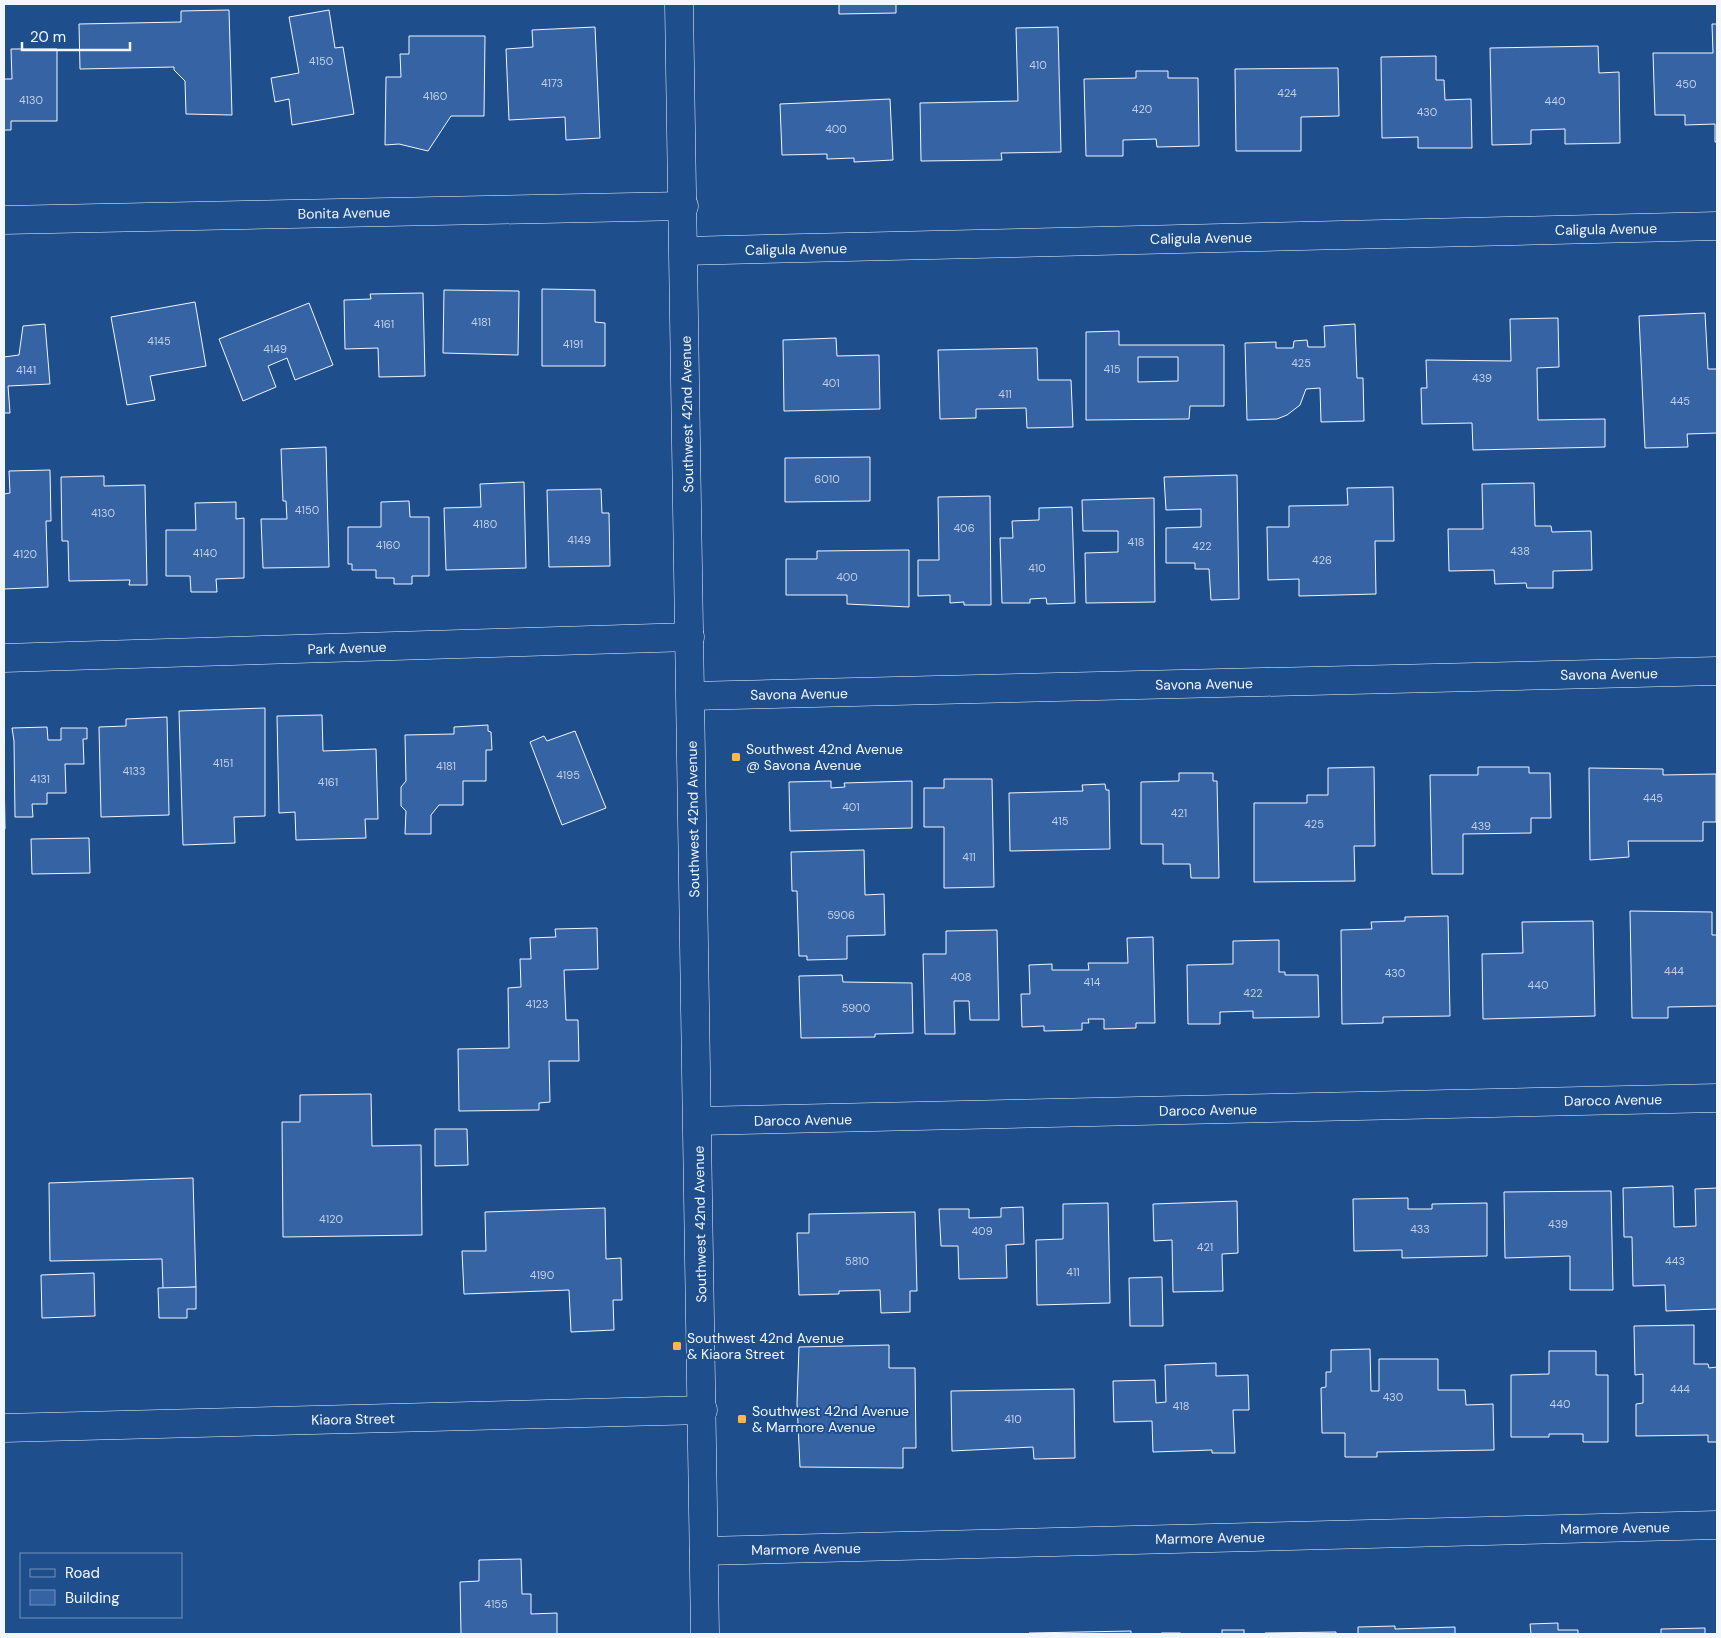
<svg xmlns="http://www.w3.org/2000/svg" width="1721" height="1638" viewBox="0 0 1721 1638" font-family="'DM Sans',sans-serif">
<rect width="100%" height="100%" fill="#1f4e8c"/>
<!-- building -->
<g fill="#3563a3" stroke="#f2f6ff" fill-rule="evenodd">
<path d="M839,4H896V13L839,14Z"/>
<path d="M229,10L232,115L186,114L185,81L174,70V67L80,69L79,24L181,22V11Z"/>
<path d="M329,10L335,48L343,47L354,114L292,125L289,99L275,102L271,78L299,73L289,17Z"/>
<path d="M1712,24H1717V142H1715V124L1685,125V115H1655L1653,53H1713Z"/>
<path d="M595,27L600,138L566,140L565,117L509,120L506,49L533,47L532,30Z"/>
<path d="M1058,27L1061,152L1001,153L1002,160L921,161L920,103L1018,101L1016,28Z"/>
<path d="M409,36H485L484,116H451L428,151L399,144L385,145L386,77H401L400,54H409Z"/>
<path d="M1598,46L1599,73L1619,72L1620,143L1565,144V129L1531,130V144L1492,145L1490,48Z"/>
<path d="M11,49H57V121H11V130H4V79H12Z"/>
<path d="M1436,56V80H1444L1445,100L1471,99L1472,148H1418V137L1382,138L1381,57Z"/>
<path d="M1338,68L1339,116L1301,117V151H1236L1235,69Z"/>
<path d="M1136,71H1168V78H1198L1199,146L1157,147L1156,139L1123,140V156H1086L1084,79L1136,78Z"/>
<path d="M890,99L893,160L854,162V158L827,159V154L782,155L780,104Z"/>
<path d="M542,289L595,290V322L605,323V366H542Z"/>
<path d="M444,290L519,291L518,355L443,353Z"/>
<path d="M423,293L425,376L379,377L378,348L345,349L344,300L371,299L370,294Z"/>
<path d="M195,302L206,366L150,376L155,400L127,405L111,317Z"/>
<path d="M309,303L333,365L295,380L287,358L268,366L276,387L243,401L219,339Z"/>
<path d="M1705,313L1708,369H1717V433L1687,434L1688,447L1645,448L1639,316Z"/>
<path d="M1558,318L1559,367L1537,368L1538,420L1605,419V447L1473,450L1472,423L1422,424L1421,388H1427L1426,360L1511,361L1510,319Z"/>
<path d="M45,324L50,384L8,386L10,413H4V357L19,355L23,326Z"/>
<path d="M1355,324L1357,378H1363L1364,421L1321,422L1320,388L1306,389L1300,405L1287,415L1277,419L1247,420L1245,343L1276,342V348H1293L1294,341L1307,340L1308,347H1325L1324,326Z"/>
<path d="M1119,331V345H1224V406H1190L1189,419L1086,420V332ZM1138,357H1178V381L1138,382Z"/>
<path d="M836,338L837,356L879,355L880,409L784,411L783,340Z"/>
<path d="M1037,348L1038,380H1071L1073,427L1027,428L1026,408L976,409V418L940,419L938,350Z"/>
<path d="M326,447L329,567L263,568L261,519H287L286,501H283L281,449Z"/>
<path d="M870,457V501L785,502V458Z"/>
<path d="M50,470L51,521H46L48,587L4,589V494L10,493L9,471Z"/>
<path d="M1237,475L1239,599L1211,600L1209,569H1195V563H1166V528L1201,527V509L1166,510L1164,477Z"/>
<path d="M104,476V486L145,485L147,585H129L130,580L69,581L68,541H62L61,477Z"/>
<path d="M524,482L526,568L446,570L444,508L481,507L480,484Z"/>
<path d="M1534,483L1535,526H1551L1552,532L1591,531L1592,570L1553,571V588H1527L1526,583L1495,584L1494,570L1449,571L1448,529H1483L1482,484Z"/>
<path d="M1393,487L1394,541H1375L1376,594L1299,596V579L1268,580L1267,527H1289V506L1348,505L1347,488Z"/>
<path d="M601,489L602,513H609L610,566L549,567L547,490Z"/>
<path d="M990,496L991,605H964V602L950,603V595L918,596V560H939L938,497Z"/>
<path d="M1154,498L1155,602L1086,603L1085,553L1118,552V531H1083L1082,500Z"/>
<path d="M409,501L410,517H429V576H412V584H394V578H376V570H352V564H348V527H381V502Z"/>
<path d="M236,502V519L244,518V578L216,579L217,592H191L190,576H166V530H196L195,503Z"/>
<path d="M1072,507L1075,603L1047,604L1046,598L1030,599V603H1002L1000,538H1013L1012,521L1039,520V508Z"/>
<path d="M909,550V607L847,604V595H786V559H817V551Z"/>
<path d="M265,708V816L234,817L235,843L183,845L179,711Z"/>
<path d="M322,715L323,751L376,749L378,819H365L366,838L296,840L295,812L279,813L277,716Z"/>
<path d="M167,717L169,815L101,817L99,727L126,726V719Z"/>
<path d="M488,725V731L491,732L492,750H486V781H463V805H439L431,815V834H405L406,811L401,806V787L406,781L405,735L454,734V727Z"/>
<path d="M47,727L48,740H61V728H87V739H83L84,764H65L66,793H47V804H32L33,817H15L14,741L12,728Z"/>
<path d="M575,731L606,808L562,825L530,742L544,736L547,741Z"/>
<path d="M1374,767L1375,846H1354L1355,881L1254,882V803H1307V795H1328V768Z"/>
<path d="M1478,767H1529V773H1550L1551,818H1531V833L1463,834V874H1432L1430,775H1478Z"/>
<path d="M1589,768L1663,769V775L1716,774V822H1703V841H1628L1629,857L1590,860Z"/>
<path d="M4,770L5,829L4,830Z"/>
<path d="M1179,773H1213V781H1217L1219,878H1191L1190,864H1163V844H1141V782L1179,781Z"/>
<path d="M944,779H992L994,887L944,888V827H924V788H944Z"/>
<path d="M831,781V788L845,787L844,783L912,781V828L790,831L789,782Z"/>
<path d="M1105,784L1106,790H1109L1110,849L1010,851L1009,793L1083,791L1082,785Z"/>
<path d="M89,838L90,873L32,874L31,839Z"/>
<path d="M864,850L865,895L884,894L885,935L847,936V959L807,960V956H799L797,891H792L791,852Z"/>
<path d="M1630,911L1712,912V935H1717V1006L1668,1007V1018H1632Z"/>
<path d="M1448,916L1450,1016L1383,1017V1023L1342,1024L1341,930L1372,929L1371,922L1405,921V917Z"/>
<path d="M1593,921L1595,1016L1483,1019L1482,954L1523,953L1522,922Z"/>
<path d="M597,928L598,969L564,970L566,1020H578L579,1061H549L550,1102L539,1103V1110L459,1111L458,1049L509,1048L508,988L521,987L520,959H531L530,938L556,937L555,929Z"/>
<path d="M997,930L999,1020H970L969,1001H954L955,1034H925L923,954H946V931Z"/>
<path d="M1153,937L1155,1023H1136V1028L1104,1029V1019H1088L1089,1023H1082V1030L1044,1031V1026L1022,1027L1021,994H1030L1029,965L1052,964V970H1089L1088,963H1128L1127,938Z"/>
<path d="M1279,940V972H1285V975H1318L1319,1017L1253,1018V1011L1220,1012V1024H1188L1187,965L1233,964V941Z"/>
<path d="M842,975L843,982L912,983L913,1033L875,1034V1037L801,1038L799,976Z"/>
<path d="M371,1094L372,1146L421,1145L422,1235L283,1237L282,1122H300V1095Z"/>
<path d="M435,1129H467L468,1165L435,1166Z"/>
<path d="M193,1178L196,1287L163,1289L162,1259L50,1261L49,1183Z"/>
<path d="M1673,1186L1674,1227L1696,1226L1695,1189L1717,1188V1309L1666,1311L1665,1285L1633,1286L1632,1237H1624L1623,1188Z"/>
<path d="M1611,1191L1613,1290H1570V1256L1505,1258L1504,1192Z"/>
<path d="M1408,1198V1209H1432V1204L1487,1203V1256L1402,1258V1250L1354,1251L1353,1199Z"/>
<path d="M1237,1201L1238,1253L1222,1254L1223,1291L1173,1292L1172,1240L1154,1241L1153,1204Z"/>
<path d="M1108,1203L1110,1303L1037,1305L1036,1240L1063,1239V1204Z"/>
<path d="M1023,1207L1024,1244L1006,1245L1007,1278L959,1279L958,1246H941L939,1209H969V1218L1001,1217V1208Z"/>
<path d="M605,1208L606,1259L621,1258L622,1300H613L614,1330L571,1332L569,1290L464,1294L462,1251H486L485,1212Z"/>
<path d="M915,1212L917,1291H910V1312L881,1313L880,1290L839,1291V1294L799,1295L797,1233H809V1214Z"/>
<path d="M94,1273L95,1316L42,1318L41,1275Z"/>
<path d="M1162,1277L1163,1326H1130L1129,1278Z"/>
<path d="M196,1287V1309H187V1318H159L158,1288Z"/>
<path d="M1694,1325V1364H1708L1709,1368L1717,1367V1442H1708V1435L1636,1436V1404L1643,1403V1374L1635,1375L1634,1326Z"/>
<path d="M889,1345V1368H915L916,1448H903V1468L800,1467L797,1403L799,1347Z"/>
<path d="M1370,1349L1371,1391H1379V1359H1438V1390H1465L1466,1405L1493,1404L1494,1450L1377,1452V1457H1345V1433H1322L1321,1388L1326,1387V1372H1331V1350Z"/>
<path d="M1549,1351H1596V1375H1608V1442H1583V1434H1549V1437H1511V1375L1549,1374Z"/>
<path d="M1216,1363V1376L1248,1375L1249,1410H1233L1235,1453H1212V1450L1153,1452L1152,1421L1114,1422L1113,1381L1155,1380L1156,1403L1166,1402L1165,1365Z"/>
<path d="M1074,1389L1075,1458L1034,1459L1033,1447L952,1451L951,1391Z"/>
<path d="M521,1559L522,1594H531V1614L557,1613V1634H461L460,1582L479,1581V1560Z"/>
<path d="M1558,1623V1630H1578V1634H1531L1530,1624Z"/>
<path d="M1395,1626V1629L1455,1627V1634H1358V1627Z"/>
<path d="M1705,1628V1634H1661V1629Z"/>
<rect x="1222" y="1630" width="22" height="4"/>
<path d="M1131,1631V1634H1029V1633Z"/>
<path d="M1336,1632V1634H1265V1633Z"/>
<rect x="1162" y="1633" width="18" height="1"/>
</g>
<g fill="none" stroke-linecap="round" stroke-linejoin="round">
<defs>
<g id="street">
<path d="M4,220L684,206"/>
<path d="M684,251L1717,226"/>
<path d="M4,658L690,637"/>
<path d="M691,696L1717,671"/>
<path d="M698,1121L1717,1098"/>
<path d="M4,1428L703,1410"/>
<path d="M704,1551L1717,1525"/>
</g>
<path id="secondary" d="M679,4L705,1634"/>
</defs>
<!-- street casing -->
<use href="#street" stroke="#f2f6ff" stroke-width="29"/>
<!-- secondary casing -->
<use href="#secondary" stroke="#f2f6ff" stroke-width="29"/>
<!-- street -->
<use href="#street" stroke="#1f4e8c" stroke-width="28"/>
<!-- secondary -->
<use href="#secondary" stroke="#1f4e8c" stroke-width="28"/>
</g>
<!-- markers -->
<g fill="#ffb74d" stroke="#1f4e8c" stroke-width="2">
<rect x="731" y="752" width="10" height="10" rx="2.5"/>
<rect x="672" y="1341" width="10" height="10" rx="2.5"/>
<rect x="737" y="1414" width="10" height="10" rx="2.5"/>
</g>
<g text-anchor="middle" stroke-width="4" stroke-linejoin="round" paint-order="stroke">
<!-- number labels -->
<g font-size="11" fill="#c3d1e8">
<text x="321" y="65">4150</text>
<text x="1038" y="69">410</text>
<text x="552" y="87">4173</text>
<text x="1686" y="88">450</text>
<text x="1287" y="97">424</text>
<text x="435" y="100">4160</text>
<text x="31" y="104">4130</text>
<text x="1555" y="105">440</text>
<text x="1142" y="113">420</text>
<text x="1427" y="116">430</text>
<text x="836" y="133">400</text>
<text x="481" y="326">4181</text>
<text x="384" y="328">4161</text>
<text x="159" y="345">4145</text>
<text x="573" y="348">4191</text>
<text x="275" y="353">4149</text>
<text x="1301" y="367">425</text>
<text x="1112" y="373">415</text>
<text x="26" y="374">4141</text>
<text x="1482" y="382">439</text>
<text x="831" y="387">401</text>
<text x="1005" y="398">411</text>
<text x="1680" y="405">445</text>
<text x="827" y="483">6010</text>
<text x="307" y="514">4150</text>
<text x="103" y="517">4130</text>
<text x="485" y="528">4180</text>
<text x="964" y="532">406</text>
<text x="579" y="544">4149</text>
<text x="1136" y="546">418</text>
<text x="388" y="549">4160</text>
<text x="1202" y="550">422</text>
<text x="1520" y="555">438</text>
<text x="205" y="557">4140</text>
<text x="25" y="558">4120</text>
<text x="1322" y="564">426</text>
<text x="1037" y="572">410</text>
<text x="847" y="581">400</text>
<text x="223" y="767">4151</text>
<text x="446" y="770">4181</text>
<text x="134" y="775">4133</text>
<text x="568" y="779">4195</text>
<text x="40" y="783">4131</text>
<text x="328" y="786">4161</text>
<text x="1653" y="802">445</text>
<text x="851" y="811">401</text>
<text x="1179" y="817">421</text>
<text x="1060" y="825">415</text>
<text x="1314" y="828">425</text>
<text x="1481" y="830">439</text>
<text x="969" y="861">411</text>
<text x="841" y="919">5906</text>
<text x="1674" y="975">444</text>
<text x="1395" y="977">430</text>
<text x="961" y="981">408</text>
<text x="1092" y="986">414</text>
<text x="1538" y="989">440</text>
<text x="1253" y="997">422</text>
<text x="537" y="1008">4123</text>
<text x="856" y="1012">5900</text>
<text x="331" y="1223">4120</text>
<text x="1558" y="1228">439</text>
<text x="1420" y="1233">433</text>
<text x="982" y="1235">409</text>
<text x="1205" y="1251">421</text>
<text x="857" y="1265">5810</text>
<text x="1675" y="1265">443</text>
<text x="1073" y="1276">411</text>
<text x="542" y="1279">4190</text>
<text x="1680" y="1393">444</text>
<text x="1393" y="1401">430</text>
<text x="1560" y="1408">440</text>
<text x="1181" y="1410">418</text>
<text x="1013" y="1423">410</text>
<text x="496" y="1608">4155</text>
</g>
<!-- street labels -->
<g font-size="14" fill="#f2f6ff" stroke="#1f4e8c">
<text transform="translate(344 213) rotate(-1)" y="5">Bonita Avenue</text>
<text transform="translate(1606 229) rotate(-1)" y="5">Caligula Avenue</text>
<text transform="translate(1201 238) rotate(-1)" y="5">Caligula Avenue</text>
<text transform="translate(796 249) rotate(-1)" y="5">Caligula Avenue</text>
<text transform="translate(687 414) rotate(-91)" y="5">Southwest 42nd Avenue</text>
<text transform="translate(347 648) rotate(-2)" y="5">Park Avenue</text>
<text transform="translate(1609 674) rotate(-1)" y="5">Savona Avenue</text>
<text transform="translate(1204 684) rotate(-1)" y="5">Savona Avenue</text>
<text transform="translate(799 694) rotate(-1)" y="5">Savona Avenue</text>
<text transform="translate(693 819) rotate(-91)" y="5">Southwest 42nd Avenue</text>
<text transform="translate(1613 1100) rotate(-1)" y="5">Daroco Avenue</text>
<text transform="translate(1208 1110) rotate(-1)" y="5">Daroco Avenue</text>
<text transform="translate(803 1120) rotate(-1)" y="5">Daroco Avenue</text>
<text transform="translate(700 1224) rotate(-91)" y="5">Southwest 42nd Avenue</text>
<text transform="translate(353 1419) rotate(-1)" y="5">Kiaora Street</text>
<text transform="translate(1615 1528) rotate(-1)" y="5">Marmore Avenue</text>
<text transform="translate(1210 1538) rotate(-1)" y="5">Marmore Avenue</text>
<text transform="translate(806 1549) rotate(-1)" y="5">Marmore Avenue</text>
</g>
<!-- poi labels -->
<g font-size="14" fill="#f2f6ff" stroke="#1f4e8c" text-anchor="start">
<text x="746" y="754">Southwest 42nd Avenue<tspan x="746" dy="16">@ Savona Avenue</tspan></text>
<text x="687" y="1343">Southwest 42nd Avenue<tspan x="687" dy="16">&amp; Kiaora Street</tspan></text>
<text x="752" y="1416">Southwest 42nd Avenue<tspan x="752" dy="16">&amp; Marmore Avenue</tspan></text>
</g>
</g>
<!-- border -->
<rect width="1721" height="1638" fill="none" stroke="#f2f6ff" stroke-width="10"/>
<!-- legend -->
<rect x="20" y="1553" width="162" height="65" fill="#1f4e8c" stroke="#7391ba"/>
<rect x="30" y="1569" width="25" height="8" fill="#1f4e8c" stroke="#7391ba"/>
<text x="65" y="1578" font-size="15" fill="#f2f6ff">Road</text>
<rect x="30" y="1590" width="25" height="15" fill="#3563a3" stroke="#7391ba"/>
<text x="65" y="1603" font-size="15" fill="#f2f6ff">Building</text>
<!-- scale -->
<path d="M22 42v8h108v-8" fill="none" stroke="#f2f6ff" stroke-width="2.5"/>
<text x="30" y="42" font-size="15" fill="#f2f6ff" stroke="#1f4e8c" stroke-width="4" paint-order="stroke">20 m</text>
</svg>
